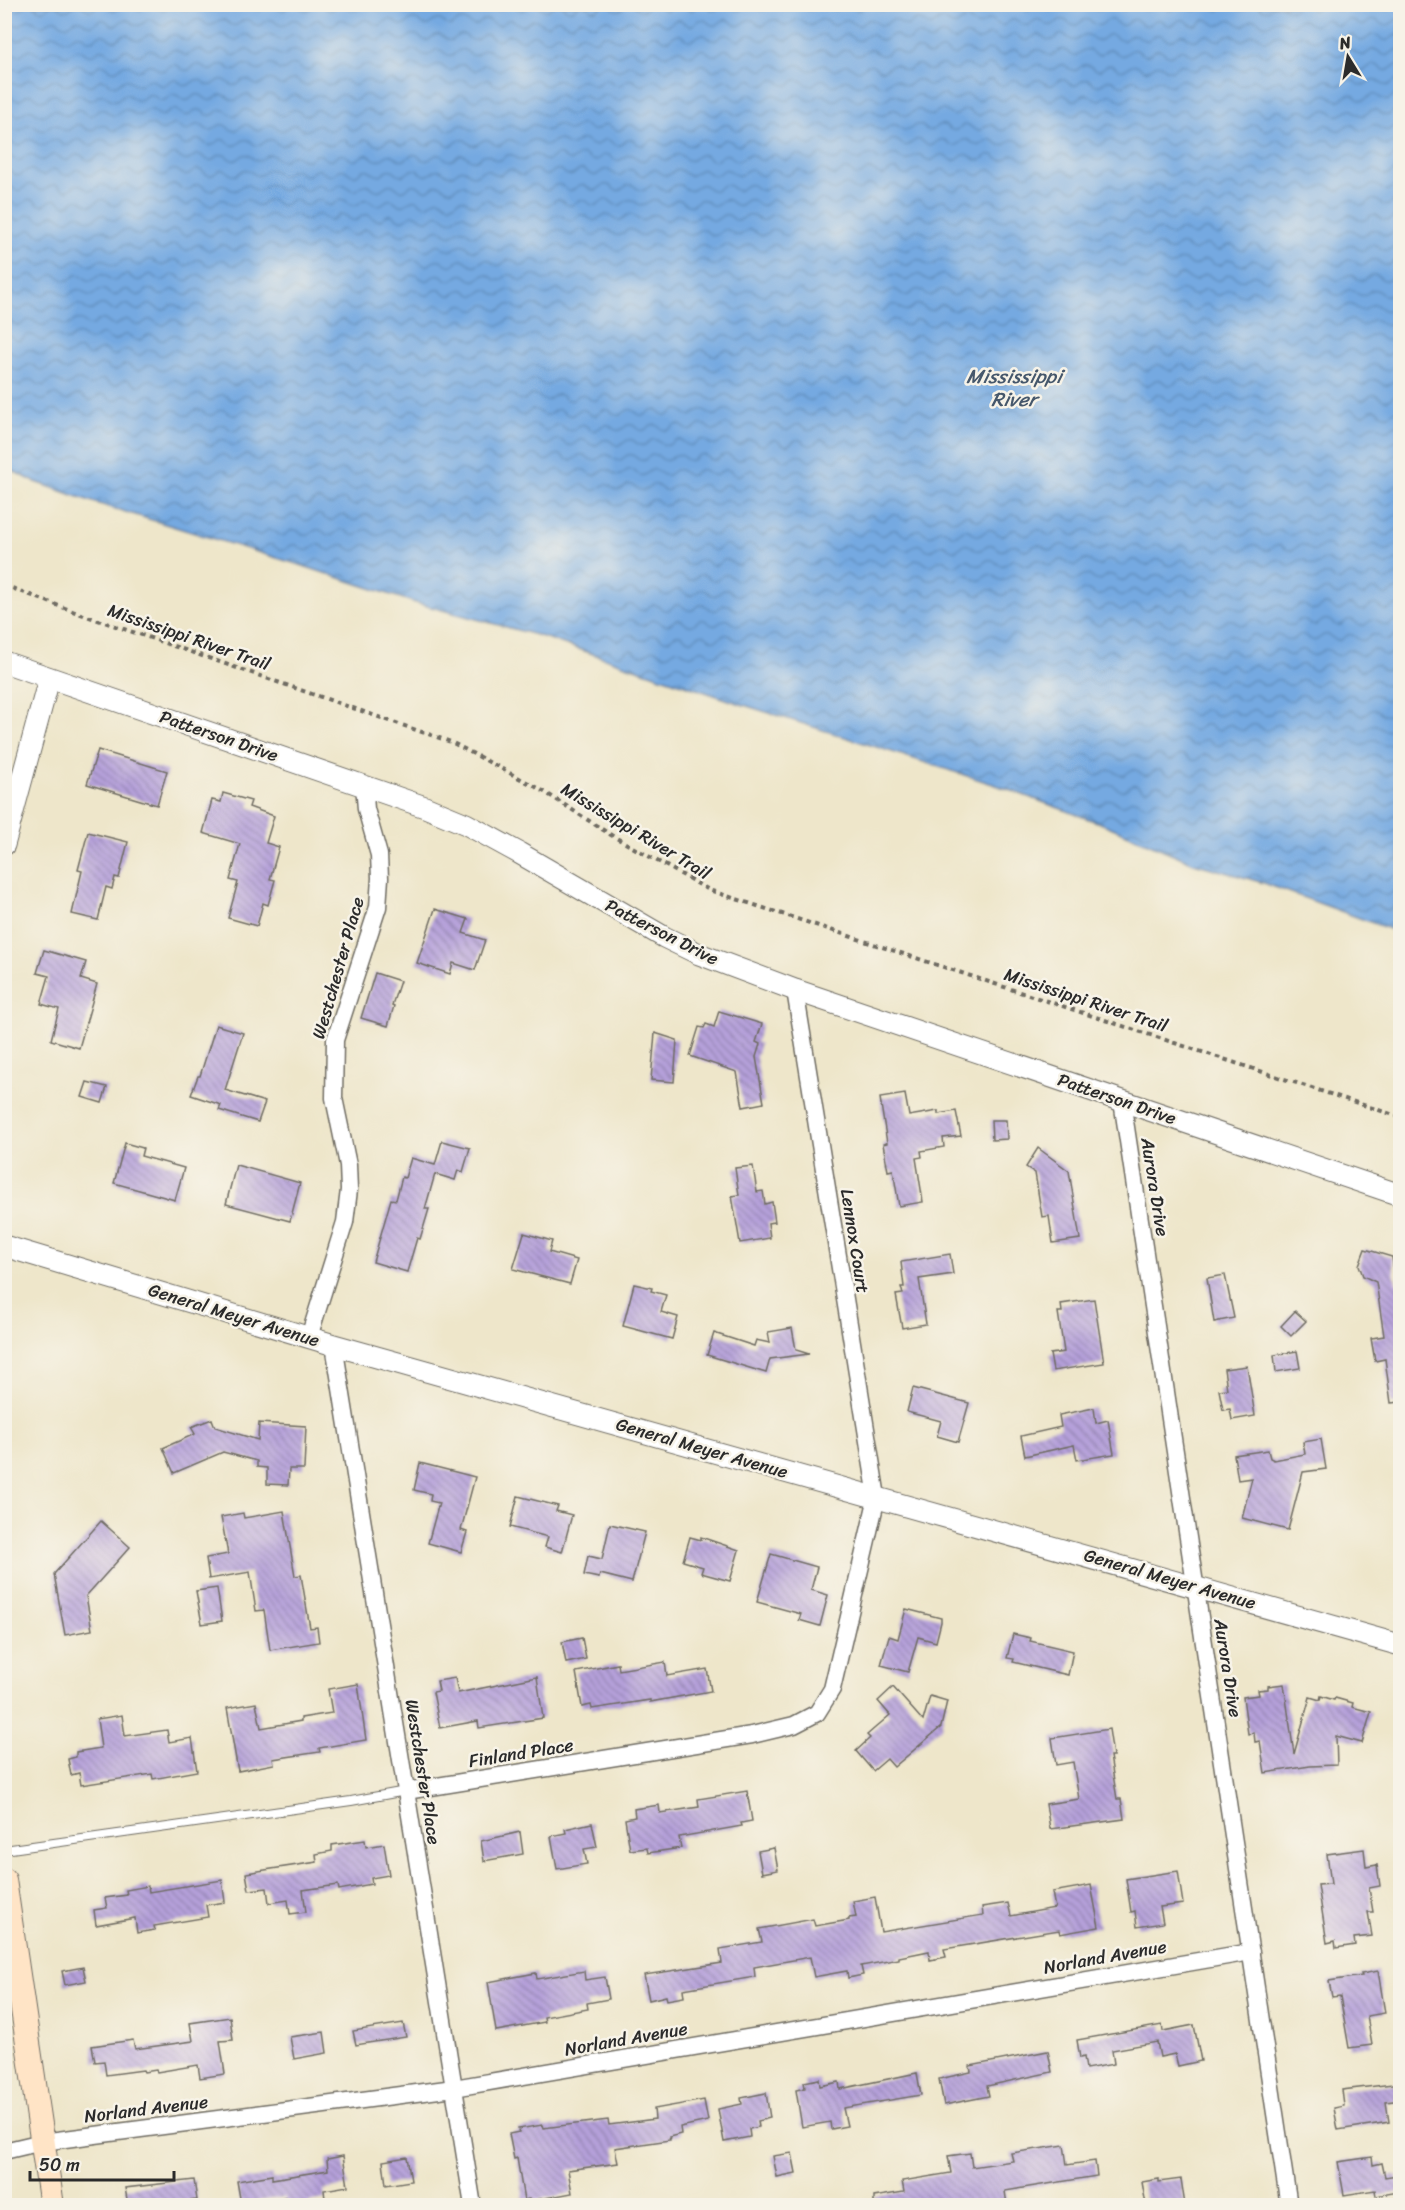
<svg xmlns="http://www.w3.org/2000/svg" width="1405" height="2210" viewBox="0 0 1405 2210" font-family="Sriracha,sans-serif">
<defs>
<pattern id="water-waves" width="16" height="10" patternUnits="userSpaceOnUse" patternTransform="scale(1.5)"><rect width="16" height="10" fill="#74a9e1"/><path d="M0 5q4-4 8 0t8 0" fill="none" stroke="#5f8ab7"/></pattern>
<pattern id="building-back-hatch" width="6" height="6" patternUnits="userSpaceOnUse" patternTransform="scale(1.5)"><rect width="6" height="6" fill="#b5a0da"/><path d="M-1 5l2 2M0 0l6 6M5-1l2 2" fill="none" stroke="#9383b1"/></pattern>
</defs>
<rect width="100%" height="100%" fill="#f7f3e8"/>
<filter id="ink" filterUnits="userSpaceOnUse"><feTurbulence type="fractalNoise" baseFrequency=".0167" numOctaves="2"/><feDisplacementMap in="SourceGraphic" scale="12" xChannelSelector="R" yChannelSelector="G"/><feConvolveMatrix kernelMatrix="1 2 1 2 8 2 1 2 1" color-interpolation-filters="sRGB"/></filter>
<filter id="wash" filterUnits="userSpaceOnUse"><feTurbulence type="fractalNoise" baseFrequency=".008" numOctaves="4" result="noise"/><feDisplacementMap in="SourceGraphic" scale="24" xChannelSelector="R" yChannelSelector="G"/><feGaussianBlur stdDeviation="1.35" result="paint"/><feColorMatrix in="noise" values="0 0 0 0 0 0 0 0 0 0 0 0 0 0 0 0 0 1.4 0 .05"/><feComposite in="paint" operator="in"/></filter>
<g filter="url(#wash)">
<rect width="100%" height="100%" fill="#eee6ca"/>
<!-- water -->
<path fill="url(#water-waves)" stroke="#506a86" stroke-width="1.5" d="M4,5H1400V933L1264,883L1194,863L1108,826L996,785L741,704L540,636L416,603L300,565L96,503L33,481L5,467Z"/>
<g id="blocks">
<!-- building -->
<g fill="url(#building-back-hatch)">
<path d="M98,750L167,771L157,805L87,784Z"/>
<path d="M223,793L251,801L249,807L274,816L266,843L279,847L270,879L275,880L268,905L263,903L257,926L228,918L238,882L230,880L240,844L203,833L212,800L221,802Z"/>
<path d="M88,832L128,842L119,878L115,877L112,889L106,887L98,920L72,914L82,871L78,870Z"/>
<path d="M435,909L468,919L463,933L485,940L475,970L453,963L450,974L417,963Z"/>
<path d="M44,950L86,962L81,979L97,984L79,1048L51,1040L59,1009L41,1004L49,976L37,973Z"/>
<path d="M375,973L400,981L392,1005L394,1006L388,1026L361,1018Z"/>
<path d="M719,1011L762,1024L756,1042L760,1044L756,1057L764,1103L743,1107L737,1072L690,1056L699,1027L704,1028L706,1024L714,1027Z"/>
<path d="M216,1025L243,1033L225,1090L265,1102L258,1122L219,1110L221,1105L191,1095L198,1076H200Z"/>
<path d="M655,1033L677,1040L674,1082L651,1080Z"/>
<path d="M87,1082L107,1087L102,1103L82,1097Z"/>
<path d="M905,1094L909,1116L938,1111V1114L956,1111L961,1136L943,1138L944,1147L921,1151L922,1157L916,1158L923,1202L899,1206L893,1170L888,1171L883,1144L887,1143L880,1098Z"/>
<path d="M991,1120H1006L1007,1139L992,1140Z"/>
<path d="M442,1141L470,1148L463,1172L458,1170L455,1180L435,1174L425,1209H429L420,1239L417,1238L407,1272L373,1262L391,1199L396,1200L402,1177L405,1178L411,1158L435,1165Z"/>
<path d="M125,1143L143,1148L141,1156L184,1168L175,1200L114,1183Z"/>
<path d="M1038,1148L1069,1171L1080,1239L1053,1243L1049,1216L1042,1217L1035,1173L1026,1167Z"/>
<path d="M236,1165L300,1183L290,1221L226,1204Z"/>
<path d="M753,1166L757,1192L763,1191L765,1204L772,1202L775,1222L768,1223L770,1238L740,1243L732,1196L739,1195L735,1168Z"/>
<path d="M524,1233L552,1241L549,1252L577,1260L570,1284L513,1269Z"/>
<path d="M1365,1249L1392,1257L1396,1283L1401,1282V1402L1391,1403L1385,1359L1375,1361L1371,1338L1384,1336L1376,1282L1363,1276L1359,1265Z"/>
<path d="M950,1254L953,1274L919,1279L926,1324L902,1328L896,1295L903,1294L901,1287H904L901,1262Z"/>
<path d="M1225,1275L1234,1318L1214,1322L1207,1278Z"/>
<path d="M634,1284L652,1288L651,1291L666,1295L661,1312L678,1317L672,1339L623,1326Z"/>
<path d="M1094,1299L1104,1363L1053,1371L1050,1354L1064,1352L1058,1312H1062L1061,1304Z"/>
<path d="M1295,1311L1306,1321L1291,1336L1281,1326Z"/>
<path d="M792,1328L796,1350L809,1354L770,1359L766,1373L707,1355L714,1333L754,1346L756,1340L770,1343L768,1332Z"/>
<path d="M1297,1351L1300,1368L1276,1372L1274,1355Z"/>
<path d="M1247,1366L1255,1416L1232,1420L1230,1409L1223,1410L1219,1390L1227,1389L1224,1369Z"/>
<path d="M913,1388L969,1403L958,1442L937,1436L941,1421L907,1412Z"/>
<path d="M1094,1408L1096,1423L1108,1420L1114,1454L1077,1460L1074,1445L1025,1456L1021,1436L1061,1427L1059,1415Z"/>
<path d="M212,1419L215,1427L258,1440L259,1423L306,1426L304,1469H289L288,1485L267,1484V1468L257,1467V1461L223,1452L174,1473L163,1448L195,1434L191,1427Z"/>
<path d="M1321,1439L1326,1469L1303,1472L1288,1530L1242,1518L1252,1478L1238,1480L1234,1455L1268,1450L1270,1458L1274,1460L1305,1454L1303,1442Z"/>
<path d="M420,1463L475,1477L461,1530L467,1532L461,1552L428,1543L439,1503L430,1501L431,1494L414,1490Z"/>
<path d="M518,1496L558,1506L556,1511L572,1515L562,1552L545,1547L548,1537L510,1527Z"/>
<path d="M284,1511L295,1576L301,1575L310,1628L317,1627L319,1642L270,1650L264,1610L256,1611L250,1572L209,1579L206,1558L228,1554L221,1517L243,1513L244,1518Z"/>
<path d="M101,1521L130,1547L86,1596L92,1630L65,1635L54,1574Z"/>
<path d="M610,1524L645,1532L632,1582L600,1574L599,1578L584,1575L588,1556L602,1559Z"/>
<path d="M690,1537L701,1540V1537L739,1550L730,1581L701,1573L703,1567L683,1561Z"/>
<path d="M771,1554L817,1567L811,1590L828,1595L820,1626L799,1620L801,1614L757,1602Z"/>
<path d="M217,1588L222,1621L202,1624L196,1591Z"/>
<path d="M906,1609L941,1618V1622L936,1642L918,1637L908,1672L881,1665L889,1636L898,1639Z"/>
<path d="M1013,1634L1031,1638L1030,1641L1073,1651L1068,1675L1013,1662L1014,1659L1007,1658Z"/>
<path d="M582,1638L586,1659L566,1663L562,1642Z"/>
<path d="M665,1662L667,1676L707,1669L711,1691L650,1702V1700L592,1709L591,1705L582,1707L576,1672L618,1664L619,1670Z"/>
<path d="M537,1677L543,1718L479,1728L478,1721L440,1728L433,1692L439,1691L437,1681L455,1678L458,1693Z"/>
<path d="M358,1684L366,1740L319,1748L320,1752L273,1759L274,1764L238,1771L227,1708L256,1703L261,1728L301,1721V1718L332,1713L328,1689Z"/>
<path d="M1284,1684L1294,1754L1310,1697L1320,1700L1321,1696L1334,1700L1335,1698L1353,1703L1352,1707L1371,1712L1362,1743L1336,1736L1337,1765L1310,1766L1265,1773L1260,1741L1255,1742L1254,1733L1248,1734L1243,1697L1259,1695L1258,1690L1268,1689V1686Z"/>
<path d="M893,1687L923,1721L930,1696L947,1701L941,1727L894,1767L887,1759L873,1771L856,1751L870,1738L867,1735L890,1715L878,1701Z"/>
<path d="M122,1715L125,1736L167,1730L169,1742L192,1738L197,1771L153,1779L152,1774L81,1785L79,1773L71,1775L68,1759L76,1757V1752L101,1748L97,1719Z"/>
<path d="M1109,1729L1113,1756H1110L1117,1799H1121L1124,1819L1050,1829L1046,1804L1079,1799L1073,1762L1056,1765L1052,1738Z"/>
<path d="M747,1791L752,1821L741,1823L742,1826L679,1837L681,1848L648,1853L647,1848L630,1850L625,1819L635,1817L634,1809L659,1805L660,1813L699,1807L698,1799Z"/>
<path d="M592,1823L597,1847L584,1849L587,1864L557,1869L551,1836L566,1833L565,1829Z"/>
<path d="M520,1832L523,1854L484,1861L481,1841Z"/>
<path d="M365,1840L366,1847L384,1844L389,1875L371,1878L372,1884L339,1890L338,1885L303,1890L306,1912L290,1914L288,1900L269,1903L267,1888L249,1890L246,1873L317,1862L316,1854L332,1851V1845Z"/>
<path d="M774,1848L778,1870L762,1873L758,1851Z"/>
<path d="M1364,1849L1366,1867L1377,1865L1380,1886L1369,1888L1373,1912H1368L1372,1936L1354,1938L1355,1945L1336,1948L1335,1941L1327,1943L1318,1885L1331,1884L1327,1854Z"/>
<path d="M1178,1871L1183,1904L1160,1907L1163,1923L1137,1927L1135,1911L1131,1912L1126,1879Z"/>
<path d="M222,1880L225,1902L206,1905L208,1917L154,1926L155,1930L137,1933L135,1918L96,1925L94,1910L107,1908L105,1898L127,1895L126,1890L148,1886L149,1892Z"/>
<path d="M1091,1885L1099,1927L1060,1934L1059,1930L944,1949L946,1957L930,1960L929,1951L899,1957V1959L861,1966L863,1975L848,1978L847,1971L814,1977L810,1957L754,1967L755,1977L683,1989L684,1997L667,2000L666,1996L649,2000L644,1975L722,1963L720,1949L762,1942L759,1929L813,1919L815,1926L849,1920V1918L856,1917L853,1901L875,1897L881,1932L983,1915L982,1907L1008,1903L1011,1916L1055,1908L1052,1892Z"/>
<path d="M83,1967L86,1981L65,1985L62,1971Z"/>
<path d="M584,1971L585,1980L605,1977L609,1999L587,2003L588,2009L544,2017L545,2022L496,2031L488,1982L536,1973L537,1979Z"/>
<path d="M1378,1971L1385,2013L1367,2016L1372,2045L1349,2048L1340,1996L1332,1997L1329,1981L1362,1976L1361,1974Z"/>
<path d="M230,2017L233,2040L220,2041L225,2074L200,2078L198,2065L157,2072L156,2070L144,2072L143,2070L106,2075L104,2061L95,2062L92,2046L133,2040L135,2049L193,2041L190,2023Z"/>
<path d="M403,2023L406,2037L356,2045L353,2031Z"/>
<path d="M1162,2025L1163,2031L1194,2025L1201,2061L1178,2066L1175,2054L1160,2057L1157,2042L1112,2050L1114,2064L1086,2069L1084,2057L1080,2058L1077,2040Z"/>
<path d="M324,2032L327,2053L294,2059L290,2037Z"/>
<path d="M1048,2051L1052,2072L987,2086L989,2096L944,2105L939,2079L971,2072L970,2066Z"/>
<path d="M917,2073L921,2095L843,2108L847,2126L831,2129L830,2122L802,2127L796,2090L805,2088L804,2082L819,2079L820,2086L839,2082L840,2089Z"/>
<path d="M1401,2083V2100L1386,2102L1389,2122L1338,2130L1334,2108L1344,2106L1342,2090Z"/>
<path d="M766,2093L770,2118L758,2121L759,2127L749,2129L750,2137L724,2142L718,2109L742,2104L741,2098Z"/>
<path d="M704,2100L708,2121L680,2127L681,2134L669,2137L670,2140L615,2148L618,2163L568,2170L572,2193L530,2201L529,2199L524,2200L517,2158L514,2159L509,2134L519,2132L518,2129L542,2125L543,2128L608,2120L609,2125L655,2119L654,2109Z"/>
<path d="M1064,2145L1067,2165L1095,2161L1097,2176L1005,2191L1007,2205H874V2197L904,2192L902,2181L951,2173L948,2156L970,2153L972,2167L1013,2161L1011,2153Z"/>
<path d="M792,2153L796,2173L777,2177L773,2156Z"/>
<path d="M343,2156L348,2186L324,2190L325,2199L309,2202V2205H286L285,2197L241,2204L237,2181L272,2175V2179L328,2170L327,2159Z"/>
<path d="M407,2157L411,2181L386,2185L383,2161Z"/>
<path d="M1372,2157L1373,2165L1382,2163L1385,2177L1397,2175L1399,2192L1376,2196L1375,2190L1344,2195L1338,2162Z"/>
<path d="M1159,2179V2182L1181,2179L1185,2205H1146L1142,2182Z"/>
<path d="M194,2180L197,2200L161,2205H128L125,2188Z"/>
</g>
</g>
</g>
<g filter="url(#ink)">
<use href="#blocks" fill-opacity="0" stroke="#6f6c63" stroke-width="1.5"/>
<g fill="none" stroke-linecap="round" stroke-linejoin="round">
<defs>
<path id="service" d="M4,1850L351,1801L406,1791"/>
<g id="minor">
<path d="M1122,1101L1289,2206"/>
<path d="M309,1337L345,1222L349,1190L348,1165L334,1098L335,1040L378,907L380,878L379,855L366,809L364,785"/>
<path d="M334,1345L473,2206"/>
<path d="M406,1791L752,1735L794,1725L817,1713L832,1689L877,1497L795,990"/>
<path d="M4,2151L42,2142L454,2088L1251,1952"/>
</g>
<g id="tertiary">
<path d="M4,662L425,807L466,824L519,853L664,937L699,954L795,990L1400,1195"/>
<path d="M4,845L49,679"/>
<path d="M4,1246L334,1345L1400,1645"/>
</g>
<path id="secondary" d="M4,1880L52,2206"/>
</defs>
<!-- service casing -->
<use href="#service" stroke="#6f6c63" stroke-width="10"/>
<!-- minor casing -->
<use href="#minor" stroke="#6f6c63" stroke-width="19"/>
<!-- tertiary casing -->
<use href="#tertiary" stroke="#6f6c63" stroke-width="23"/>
<!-- secondary casing -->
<use href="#secondary" stroke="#6f6c63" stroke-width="26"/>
<!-- path -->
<path stroke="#6f6c63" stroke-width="4" stroke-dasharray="4.5 4.5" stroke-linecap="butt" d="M4,585L75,612L451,742L540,789L611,835L709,890L1400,1117"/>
<!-- service -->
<use href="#service" stroke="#fff" stroke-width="8"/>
<!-- minor -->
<use href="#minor" stroke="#fff" stroke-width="16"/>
<!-- tertiary -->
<use href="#tertiary" stroke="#fff" stroke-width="21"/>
<!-- secondary -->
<use href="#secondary" stroke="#ffe4c6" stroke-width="24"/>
</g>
</g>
<g text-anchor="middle" stroke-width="5" stroke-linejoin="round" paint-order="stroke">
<!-- street labels -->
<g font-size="18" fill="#2b2b2b" stroke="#f7f3e8">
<text transform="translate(189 637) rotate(19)" y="6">Mississippi River Trail</text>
<text transform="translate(219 736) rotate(19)" y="6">Patterson Drive</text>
<text transform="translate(636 831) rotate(31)" y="6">Mississippi River Trail</text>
<text transform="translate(662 932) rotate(27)" y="6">Patterson Drive</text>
<text transform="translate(338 968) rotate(-74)" y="6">Westchester Place</text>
<text transform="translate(1086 1000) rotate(18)" y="6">Mississippi River Trail</text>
<text transform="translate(1117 1099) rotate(19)" y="6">Patterson Drive</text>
<text transform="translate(1155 1187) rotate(81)" y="6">Aurora Drive</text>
<text transform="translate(855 1241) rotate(81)" y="6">Lennox Court</text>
<text transform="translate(234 1315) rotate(17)" y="6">General Meyer Avenue</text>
<text transform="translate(702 1448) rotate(16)" y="6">General Meyer Avenue</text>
<text transform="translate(1170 1579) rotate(16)" y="6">General Meyer Avenue</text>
<text transform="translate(1228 1668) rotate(81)" y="6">Aurora Drive</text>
<text transform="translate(521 1753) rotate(-9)" y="6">Finland Place</text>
<text transform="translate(423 1772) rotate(81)" y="6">Westchester Place</text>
<text transform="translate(1105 1957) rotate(-10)" y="6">Norland Avenue</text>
<text transform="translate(626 2039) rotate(-10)" y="6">Norland Avenue</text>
<text transform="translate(146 2109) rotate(-7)" y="6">Norland Avenue</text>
</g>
<!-- water labels -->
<g font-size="20" font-style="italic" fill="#45576b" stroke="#f7f3e8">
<text x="1014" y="383">Mississippi<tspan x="1014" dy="23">River</tspan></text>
</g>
</g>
<!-- margin -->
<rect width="1405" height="2210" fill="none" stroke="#f7f3e8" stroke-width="24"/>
<!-- north arrow -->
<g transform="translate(1348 57) rotate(349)" stroke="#f7f3e8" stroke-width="4.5" paint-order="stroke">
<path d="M0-4.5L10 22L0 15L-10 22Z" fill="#2b2b2b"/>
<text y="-9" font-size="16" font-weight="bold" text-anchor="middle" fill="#2b2b2b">N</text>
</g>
<!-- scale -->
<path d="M30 2171v9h144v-9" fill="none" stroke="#2b2b2b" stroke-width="3"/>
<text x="39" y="2171" font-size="18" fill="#2b2b2b" stroke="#f7f3e8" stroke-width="4.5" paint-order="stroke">50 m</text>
</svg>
